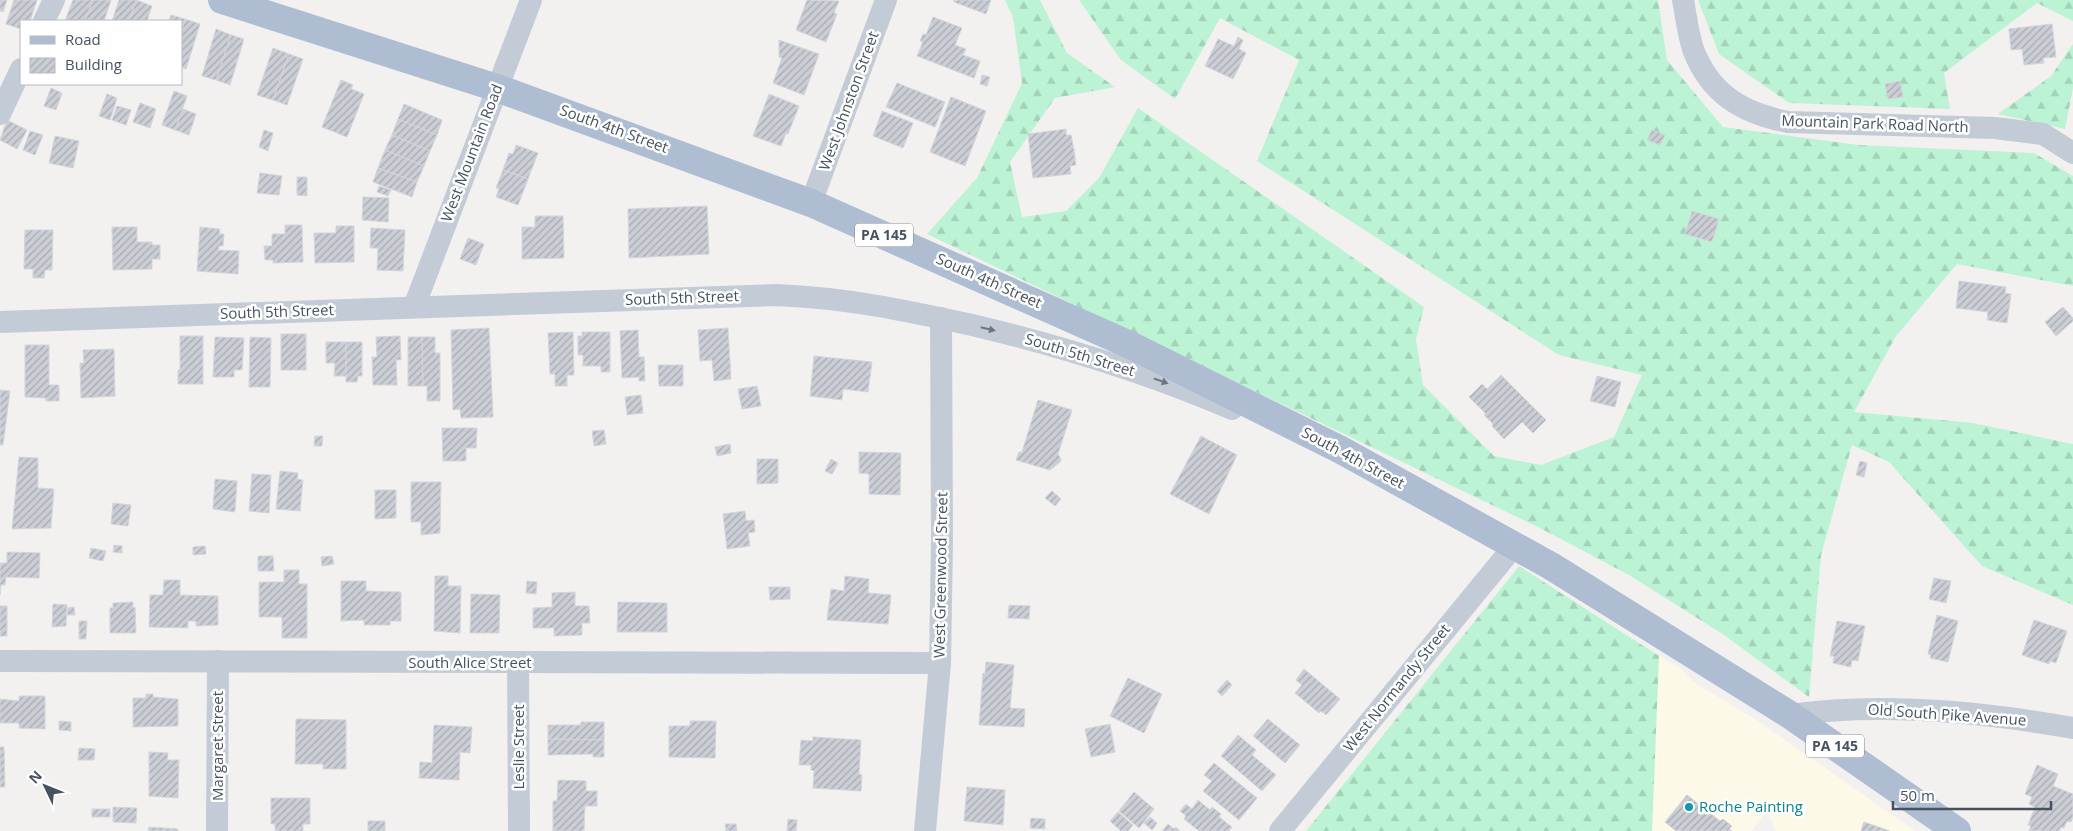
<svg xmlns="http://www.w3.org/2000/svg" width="2073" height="831" viewBox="0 0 2073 831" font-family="'Open Sans',sans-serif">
<defs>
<pattern id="forest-firs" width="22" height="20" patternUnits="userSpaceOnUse" patternTransform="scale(1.25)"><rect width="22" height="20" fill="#bcf3d5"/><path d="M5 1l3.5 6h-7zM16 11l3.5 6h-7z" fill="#a3d2b9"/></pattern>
<pattern id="building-hatch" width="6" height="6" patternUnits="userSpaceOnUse" patternTransform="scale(1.25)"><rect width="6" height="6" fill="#ccced6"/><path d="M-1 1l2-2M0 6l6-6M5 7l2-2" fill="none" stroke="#a7aab1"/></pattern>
</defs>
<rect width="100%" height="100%" fill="#f3f0f0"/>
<!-- commercial -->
<path fill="#fdf9e9" d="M1659,656L1681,669L1693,682L1755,719L1915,831H1776L1767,812L1751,831H1652Z"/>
<!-- forest -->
<g fill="url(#forest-firs)">
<path d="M1005,0H1040L1067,53L1115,87L1055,98L1010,162L1022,217L1066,211L1099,178L1138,108L1424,307L1416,339L1423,385L1494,456L1541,465L1614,437L1642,375L1559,355L1257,161L1299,60L1220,18L1175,99L1121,60L1079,0H1658L1667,60L1723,127L1858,145L2034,153L2073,176V286L1957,264L1896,336L1854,412L1973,423L2073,444V605L1982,566L1889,462L1852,445L1821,555L1809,697L1724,635L1629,575L1540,528L927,234L977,178L1022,83L1013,17Z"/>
<path d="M1698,0H2073V21L2037,3L1944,73L1950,109L1789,103L1719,54Z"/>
<path d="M2073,44V88L2065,129L1998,114L2051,76Z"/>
<path d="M1519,566L1659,656L1652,831H1306Z"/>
</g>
<!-- building -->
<g fill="url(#building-hatch)" stroke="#d4d5dc">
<path d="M0,0H7L3,12L0,11Z"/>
<path d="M14,0H37L30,21H21V29L6,24Z"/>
<path d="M73,0H93L85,21H65Z"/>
<path d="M93,0H111L104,21H85Z"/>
<path d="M119,0H136L129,21H112Z"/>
<path d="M136,0L152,6L147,21H129Z"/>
<path d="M807,0L839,1L834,13L837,14L826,42L796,30Z"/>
<path d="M954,0H991L986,14L954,2Z"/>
<path d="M171,15L185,19L181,33V21H169Z"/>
<path d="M933,17L962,28L955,45L966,49L963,55L980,61L974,78L917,56L923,42L920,41L923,34L926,35Z"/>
<path d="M185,19L200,24L186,69L181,67V33Z"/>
<path d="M2052,24L2056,57L2043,58L2044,63L2024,65L2022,49L2011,50L2009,29Z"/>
<path d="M216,29L231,35L216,80L202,76Z"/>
<path d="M231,35L244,39L230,85L216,80Z"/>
<path d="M1238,37L1243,40L1239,49L1246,53L1233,79L1205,66L1218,39L1234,46Z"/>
<path d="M779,40L819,54L804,95L773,83L782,58L779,57Z"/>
<path d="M273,48L289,54L273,100L257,95Z"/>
<path d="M289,54L303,59L287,105L273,100Z"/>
<path d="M982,75L990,77L987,86L980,84Z"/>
<path d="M341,80L353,85L351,89L364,94L347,137L322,127Z"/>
<path d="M1900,81L1903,97L1888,99L1885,84Z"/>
<path d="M897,83L945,102L935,127L886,107Z"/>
<path d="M51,88L62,93L56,110L44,106Z"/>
<path d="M174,91L187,96L175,130L162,125Z"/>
<path d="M107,94L117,98L110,120L99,116Z"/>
<path d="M769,94L799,106L788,134L786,133L781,146L753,136Z"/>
<path d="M951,97L986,111L965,166L930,152Z"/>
<path d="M140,103L156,109L150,128L133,122Z"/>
<path d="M404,104L442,120L437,135L398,119Z"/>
<path d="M117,106L131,110L126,125L112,120Z"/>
<path d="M183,109L196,114L189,135L175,130Z"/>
<path d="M882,111L913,123L903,148L873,136Z"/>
<path d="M398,119L437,135L430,151L392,135Z"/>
<path d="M7,120L27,130L17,149L0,140Z"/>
<path d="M1066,129V135H1071L1074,150L1076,165L1070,166L1071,174L1033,178L1028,134Z"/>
<path d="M264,130L273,133L268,151L259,147Z"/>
<path d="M1652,130L1665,135L1660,145L1647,140Z"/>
<path d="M30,131L43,135L35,155L23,150Z"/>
<path d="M392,135L430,151L424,166L385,150Z"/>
<path d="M55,136L79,141L73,168L49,163Z"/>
<path d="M516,145L538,153L528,179L503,170L509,153L513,154Z"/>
<path d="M385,150L424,166L417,182L378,168Z"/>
<path d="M378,168L417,182L412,197L373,182Z"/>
<path d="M503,170L528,179L518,205L496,197L499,189L496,188Z"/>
<path d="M260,173L282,176L279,195L257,193Z"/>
<path d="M297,177H307V196L297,195Z"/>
<path d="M379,186L391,190L388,196L377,192Z"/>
<path d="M363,197L389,198L388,222L362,220Z"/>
<path d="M707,206L709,254L629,258L628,209Z"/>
<path d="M1692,211L1719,219L1712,242L1685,234Z"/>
<path d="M535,216H563L564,258L522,259V227H535Z"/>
<path d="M285,225H302L303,262L273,263V260H265L264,246H272V234H285Z"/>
<path d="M336,226H354V262L315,263L314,233H336Z"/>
<path d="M112,227H137V242H152V245H160V259H152V269L113,270Z"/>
<path d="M200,227L220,229L219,234H224L223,246H219L218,250L239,251L238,274L197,271Z"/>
<path d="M371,228L405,230L403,271L377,270L378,248H370Z"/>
<path d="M25,230H53L52,270H45L44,278H33V269H24Z"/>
<path d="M468,238L484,244L476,265L460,259Z"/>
<path d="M1959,281L2006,287L2005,293L2011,294L2007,323L1987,320L1988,312L1956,308Z"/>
<path d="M2063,307L2073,318V321L2056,336L2045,322Z"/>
<path d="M489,328L493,417L461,418L460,409L453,410L451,330Z"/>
<path d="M728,328L731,379L714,381L712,360L700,361L698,330Z"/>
<path d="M638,330L639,357H644L645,381H639V377L622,378L620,331Z"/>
<path d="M573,332L574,375H567V386H555V374H550L548,333Z"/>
<path d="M582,332H610V372H601V366H583V355H578V336H582Z"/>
<rect x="281" y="334" width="25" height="36"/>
<path d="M180,336H203V384H178V370H180Z"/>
<path d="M400,336L401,360H396L397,385H373L372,357H377L376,337Z"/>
<path d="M215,337L244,338L242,370H234V377H213Z"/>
<path d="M250,337L271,338L270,387H249Z"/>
<path d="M408,337H422L423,386H408Z"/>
<path d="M422,337H435V353H440V401H427V386H423Z"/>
<path d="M326,342H346V376H334L335,363H326Z"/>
<path d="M346,342H362V376H358L357,382H346Z"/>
<path d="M25,345H49V385H59V401H46V398L25,397Z"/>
<path d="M114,349L115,396L81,398L80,363H84L83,350Z"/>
<path d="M814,356L872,362L868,392L843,389L842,400L810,396Z"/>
<path d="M658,365H683V386H659Z"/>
<path d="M1501,375L1546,420L1533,433L1522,422L1504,439L1492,426L1493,424L1484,415L1486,414L1469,397L1482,384L1487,389Z"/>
<path d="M1597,376L1621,382L1615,407L1590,401Z"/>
<path d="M757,386L761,406L742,409L738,389Z"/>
<path d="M0,390L10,391L3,445H0Z"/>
<path d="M641,395L643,413L627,415L625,397Z"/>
<path d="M1038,400L1072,410L1058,454L1061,459L1060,462L1050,470L1016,460L1019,452H1022Z"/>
<path d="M442,428H477L476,448H466V461H443Z"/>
<path d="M604,430L606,444L594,446L592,431Z"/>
<path d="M315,436H323L322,446H314Z"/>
<path d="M1201,436L1237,455L1209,514L1170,494Z"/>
<path d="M730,444L731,453L717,456L715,447Z"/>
<path d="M859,452L901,453L900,495L869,494V474L859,473Z"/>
<path d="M19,457L38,458V488L54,489L51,528L12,529Z"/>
<path d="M757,459H778V483L757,484Z"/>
<path d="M831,459L838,463L832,474L825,471Z"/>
<path d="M1860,461L1867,463L1864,477L1856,475Z"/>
<path d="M280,471L298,473L297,479L303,480L300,511L276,509Z"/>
<path d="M252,474L271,475L269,513L249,511Z"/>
<path d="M215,479L237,481L235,512L213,509Z"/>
<path d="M411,482H441L440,533L421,535V522H411Z"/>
<path d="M375,490H396V518L375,519Z"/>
<path d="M1052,491L1061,499L1055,506L1045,498Z"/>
<path d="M113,503L131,505L128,526L111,524Z"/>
<path d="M745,511L746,521L754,520L755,532L748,533L750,546L727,549L723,514Z"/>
<path d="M114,545L122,546V553L113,552Z"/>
<path d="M205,546L206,554L193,555V547Z"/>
<path d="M91,548L106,551L103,561L89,558Z"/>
<path d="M7,552L40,553L39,578L6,577L5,585H1L0,595V563H7Z"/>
<path d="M258,556H273L274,571H258Z"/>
<path d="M332,556L334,564L322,566L321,557Z"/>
<path d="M284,570H299V584H307V638H282V617H259V582H284Z"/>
<path d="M435,576H448V586H461L460,633L434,631Z"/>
<path d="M845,576L869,579L868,593L891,595L888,624L827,620L831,589L844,591Z"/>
<path d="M1934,578L1951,581L1946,603L1929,599Z"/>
<path d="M164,580H180V595L218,596V625L196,626V621H188V628L149,627L150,595H163Z"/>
<path d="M341,581H366V591L401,592V621H390V625H364V620L341,621Z"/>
<path d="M527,581L537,582L536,594L526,593Z"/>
<path d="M769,587H790V599L770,600Z"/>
<path d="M575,592V606H589L590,623H582V635L554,636V628H533V608L552,607V593Z"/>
<path d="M471,594L500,595L499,633H470Z"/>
<path d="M133,602V608L135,607L136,633H110V608H113V603Z"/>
<path d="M618,602L667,603V632H617Z"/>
<path d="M53,604L67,605L66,626L52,627Z"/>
<path d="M1009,605L1030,606L1029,619L1008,618Z"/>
<rect x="0" y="606" width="7" height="30"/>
<path d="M74,607L75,615H67L68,608Z"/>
<path d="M1937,615L1958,621L1948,662L1930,658L1931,655L1928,654Z"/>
<path d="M2034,620L2067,631L2056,663L2050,661L2049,664L2022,655Z"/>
<path d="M79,621H87L86,639H79Z"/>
<path d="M1837,621L1865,626L1858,661L1852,660L1851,667L1833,663L1834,656H1830Z"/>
<path d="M986,662L1014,665L1010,708L1025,709L1024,727L979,725L983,673L985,674Z"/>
<path d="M1304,669L1340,699L1326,715L1321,711L1319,713L1295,693L1302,685L1296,680Z"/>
<path d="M1128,678L1162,694L1144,733L1110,716Z"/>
<path d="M1227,680L1232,685L1222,696L1217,691Z"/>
<path d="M146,694H153V697L178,699V726L133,727V698H146Z"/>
<path d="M19,696H45V729L19,728V723H0V699L19,701Z"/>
<path d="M296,719L346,720V769H323V764H295Z"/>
<path d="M1268,719L1300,745L1285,763L1253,736Z"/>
<path d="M59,721L71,722V731L59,730Z"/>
<path d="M690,721H716L715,758L669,757V726H690Z"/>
<path d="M581,722H604V740L548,739V725H581Z"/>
<path d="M1110,724L1115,752L1091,757L1085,729Z"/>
<path d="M434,725L472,727L470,753L460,752L459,780L419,778L420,762L432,763Z"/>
<path d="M1238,735L1256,750L1252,755L1276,775L1262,791L1221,756Z"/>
<path d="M813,737L861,740L859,774L862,775L861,791L813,788L814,771L811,770V765H799L801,740L813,741Z"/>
<path d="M548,739L604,740V757H593V754L548,755Z"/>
<path d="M0,747H4L5,787H0Z"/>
<path d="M79,748L95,749L94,760H78Z"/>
<path d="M149,752L168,753L167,760H179L178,798L149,796Z"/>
<path d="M1214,763L1257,798L1239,820L1203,791L1212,781L1204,775Z"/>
<path d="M2037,765L2058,774L2053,786L2073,794V817L2071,822L2067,821L2064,828L2061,827L2059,831H2029L2031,826L2028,825L2035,807L2029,804L2032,797L2025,794Z"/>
<path d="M558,780L586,781V791H597V806H585L584,831H553V801H557Z"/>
<path d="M967,787L1005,790L1003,825L964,821Z"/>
<path d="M1134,792L1154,809L1139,828L1119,811Z"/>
<path d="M1687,795L1720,821L1723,819L1732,826L1729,829L1732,831H1676L1665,822Z"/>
<path d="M271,798H310V824H303V831H275V824H271Z"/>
<path d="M1198,800L1210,810L1212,807L1221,814L1219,817L1232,827L1229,831H1199L1184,819L1186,816L1180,811L1186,804L1192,809Z"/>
<path d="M113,807L137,808L136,823L113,822Z"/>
<rect x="92" y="809" width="18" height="8"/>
<path d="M1118,812L1133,825L1128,831H1121L1110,821Z"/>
<path d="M1150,817L1157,823L1152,830L1144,823Z"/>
<path d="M1031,818L1045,819V829L1030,828Z"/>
<path d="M788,819L797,820L796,831H787Z"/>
<rect x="368" y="821" width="17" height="10"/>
<path d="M1864,822L1890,831H1861Z"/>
<path d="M725,824H736L737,831H726Z"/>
<path d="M1168,824L1174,829L1176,827L1180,831H1162Z"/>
<path d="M149,827L178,829V831H148Z"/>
</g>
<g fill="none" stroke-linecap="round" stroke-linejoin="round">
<!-- minor -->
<g stroke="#c3cbd6" stroke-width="22">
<path d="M1683,0C1686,16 1688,34 1693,49C1710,94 1742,113 1788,122L1995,128L2043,134L2073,153"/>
<path d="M44,21L54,0"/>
<path d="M0,114L21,69"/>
<path d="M811,203L886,0"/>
<path d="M414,307L531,0"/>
<path d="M0,322L777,295C846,298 904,310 972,325C1061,346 1148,373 1232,409"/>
<path d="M0,661L940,663"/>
<path d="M518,663L519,831"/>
<path d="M1790,715C1881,702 1983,712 2073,728"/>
<path d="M217,831L218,661"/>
<path d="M925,831L940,663L942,541L941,318"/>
<path d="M1280,831L1515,545"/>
</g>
<!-- primary -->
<path stroke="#aebdd1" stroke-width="28" d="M222,0L497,88L811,203L1130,345L1341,450L1551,566L1790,715L1957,831"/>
</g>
<!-- one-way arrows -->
<defs><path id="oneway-solid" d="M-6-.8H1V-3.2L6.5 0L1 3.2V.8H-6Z" transform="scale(1.25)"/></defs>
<g fill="#6c7683">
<use href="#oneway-solid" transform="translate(988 329) rotate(13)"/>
<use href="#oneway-solid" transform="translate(1161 381) rotate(19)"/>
</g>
<!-- markers -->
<circle fill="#0f9aa8" stroke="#fff" stroke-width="2" cx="1689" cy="807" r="5"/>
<g text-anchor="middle" stroke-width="5" stroke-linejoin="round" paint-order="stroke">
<!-- shield labels -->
<g fill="#fff" stroke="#7e868f" stroke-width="1">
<rect x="855" y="223.5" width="58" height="23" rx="4"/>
<rect x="1806" y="734.5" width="58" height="23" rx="4"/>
</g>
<g font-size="14" font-weight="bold" fill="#46525f">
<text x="884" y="240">PA 145</text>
<text x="1835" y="751">PA 145</text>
</g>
<!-- street labels -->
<g font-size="15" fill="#46525f" stroke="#fff">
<text transform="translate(849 101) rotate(-70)" y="5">West Johnston Street</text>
<text transform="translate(1875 124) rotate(2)" y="5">Mountain Park Road North</text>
<text transform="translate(614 129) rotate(20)" y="5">South 4th Street</text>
<text transform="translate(472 153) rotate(-69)" y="5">West Mountain Road</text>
<text transform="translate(989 281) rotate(24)" y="5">South 4th Street</text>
<text transform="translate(682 298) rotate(-2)" y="5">South 5th Street</text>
<text transform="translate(277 312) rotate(-2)" y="5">South 5th Street</text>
<text transform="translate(1080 355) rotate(17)" y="5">South 5th Street</text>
<text transform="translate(1353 458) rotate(28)" y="5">South 4th Street</text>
<text transform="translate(941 575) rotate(-89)" y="5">West Greenwood Street</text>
<text x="470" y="668">South Alice Street</text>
<text transform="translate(1397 688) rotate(-51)" y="5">West Normandy Street</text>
<text transform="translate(1947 715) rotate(4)" y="5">Old South Pike Avenue</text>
<text transform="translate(218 746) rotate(-90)" y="5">Margaret Street</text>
<text transform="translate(519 747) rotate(-90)" y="5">Leslie Street</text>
</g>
<!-- culture labels -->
<g font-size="15" fill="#0d838f" stroke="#fff" text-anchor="start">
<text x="1699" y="812">Roche Painting</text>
</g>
</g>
<!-- legend -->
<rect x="20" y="20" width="162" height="65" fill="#ffffff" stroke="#b5babf"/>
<rect x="30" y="36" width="25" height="8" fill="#aebdd1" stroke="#b5babf"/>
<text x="65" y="45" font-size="15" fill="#46525f">Road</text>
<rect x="30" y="58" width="25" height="15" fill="url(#building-hatch)" stroke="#b5babf"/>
<text x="65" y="70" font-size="15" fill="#46525f">Building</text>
<!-- north arrow -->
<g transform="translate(45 786) rotate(313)" stroke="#ffffff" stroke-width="4" paint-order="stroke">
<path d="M0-4L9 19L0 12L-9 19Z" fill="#46525f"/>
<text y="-8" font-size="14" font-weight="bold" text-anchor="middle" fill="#46525f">N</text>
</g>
<!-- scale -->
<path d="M1893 801v8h158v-8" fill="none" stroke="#46525f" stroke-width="2.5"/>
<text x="1900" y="801" font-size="15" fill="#46525f" stroke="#ffffff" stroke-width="4" paint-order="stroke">50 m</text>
</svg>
